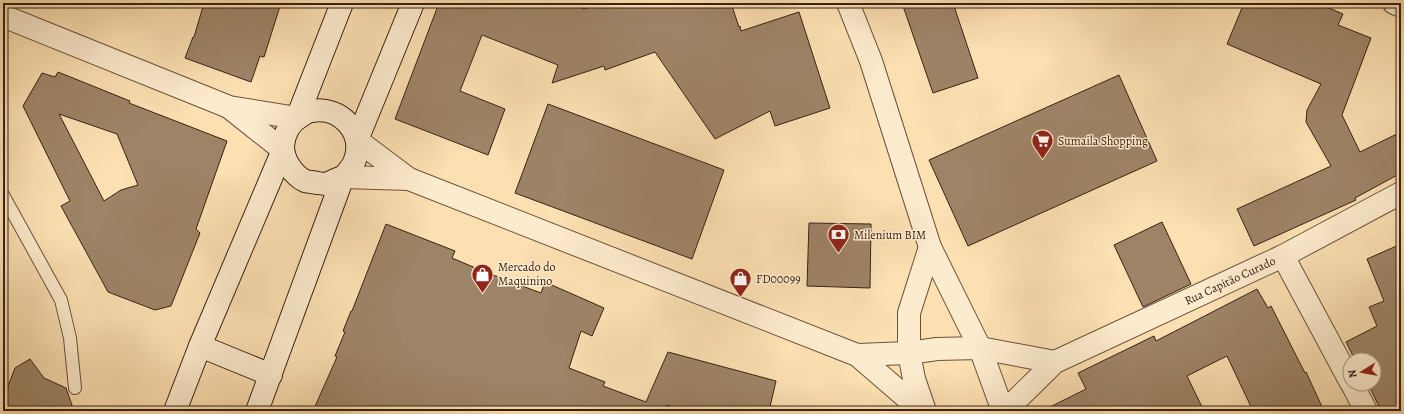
<svg xmlns="http://www.w3.org/2000/svg" width="1404" height="414" viewBox="0 0 1404 414" font-family="Alegreya,serif">
<rect width="100%" height="100%" fill="#fce0b2"/>
<filter id="stains"><feTurbulence type="fractalNoise" baseFrequency=".005" numOctaves="4"/><feColorMatrix values="0 0 0 0 .2 0 0 0 0 .09 0 0 0 0 .02 0 0 0 .5 -.17"/></filter>
<radialGradient id="worn" r=".72"><stop offset=".6" stop-color="#630" stop-opacity="0"/><stop offset="1" stop-color="#630" stop-opacity=".3"/></radialGradient>
<!-- building -->
<g fill="#9e8467" stroke="#392116" fill-rule="evenodd">
<path d="M204,3H281L264,57L260,56L251,82L185,58L193,37H194Z"/>
<path d="M439,3H573L584,9L601,3H731L739,27L740,26L741,31L799,12L830,108L775,126L770,111L715,139L655,52L605,70L604,66L552,83L558,65L482,35L460,91L505,109L488,155L395,119Z"/>
<path d="M902,3H953L978,78L933,93Z"/>
<path d="M1244,3H1317L1343,14L1338,25L1371,38L1342,115L1360,152L1401,132V173L1355,198L1356,200L1254,246L1237,209L1331,166L1306,122L1307,110L1321,84L1227,44Z"/>
<path d="M58,72L130,101L129,103L227,141L196,229L200,233L171,306L155,310L108,292L61,206L70,201L23,106L42,73L55,77ZM59,114L117,134L138,185L121,190L104,201Z"/>
<path d="M1119,75L1157,161L968,246L929,160Z"/>
<path d="M548,104L724,170L692,259L515,193Z"/>
<path d="M1162,222L1191,284L1143,307L1114,245Z"/>
<path d="M809,223L871,224L870,288L807,286Z"/>
<path d="M386,224L455,251L452,258L485,272L541,293L545,282L604,308L592,336L581,331L569,368L605,382L603,386L646,402L668,352L776,381L769,411H688L666,405L664,411H313L337,357L335,356L345,332L343,331L351,311H352Z"/>
<path d="M1401,244V411H1381L1368,384H1374V360H1355L1346,342L1377,326L1369,307L1384,301L1367,259Z"/>
<path d="M1257,289L1268,308L1271,306L1305,373L1306,372L1324,411H1253L1227,356L1187,376L1204,411H1042L1086,389L1078,373L1154,336L1156,341Z"/>
<path d="M30,359L44,378L66,388L74,411H3V399L15,368Z"/>
</g>
<g fill="none" stroke-linecap="round" stroke-linejoin="round">
<defs>
<path id="lane" d="M3,195L61,300L70,338L75,388"/>
<g id="street">
<path d="M848,3L871,61L930,247L980,348L1003,411"/>
<path d="M1394,3L1401,6"/>
<path d="M3,16L229,107L297,118"/>
<path d="M230,108L283,150"/>
<path d="M357,140L409,179L857,355L922,411"/>
<path d="M343,177L409,179"/>
<path d="M1283,256L1350,381"/>
<path d="M857,355L909,353L937,349L980,348L1055,362"/>
<path d="M1352,384L1366,411"/>
<path d="M925,411L914,379L909,353V313L930,247"/>
<path id="s1" d="M1005,411L1055,362L1283,256L1401,193"/>
</g>
<g id="secondary">
<path d="M297,118L342,3"/>
<path d="M357,140L413,3"/>
<path d="M200,346L271,375"/>
<path d="M175,411L200,346L283,150"/>
<path d="M257,411L343,177C348,172 353,166 355,160C365,132 340,106 312,111C308,111 304,114 301,116C290,122 284,134 283,146C283,160 293,175 305,181C308,182 313,182 317,183C320,183 323,184 326,184C331,182 337,179 343,177"/>
</g>
</defs>
<!-- lane casing -->
<use href="#lane" stroke="#6a513d" stroke-width="14"/>
<!-- street casing -->
<use href="#street" stroke="#6a513d" stroke-width="24"/>
<!-- secondary casing -->
<use href="#secondary" stroke="#392116" stroke-width="24"/>
<!-- lane -->
<use href="#lane" stroke="#fdebcd" stroke-width="12"/>
<!-- street -->
<use href="#street" stroke="#fdebcd" stroke-width="22"/>
<!-- secondary -->
<use href="#secondary" stroke="#fdebcd" stroke-width="22"/>
</g>
<!-- icons -->
<defs>
<symbol id="supermarket-pin" viewBox="-11 -11 22 30"><path d="M0 17L-7.5 6A9.5 9.5 0 1 1 7.5 6Z" fill="#8f2418" stroke="#fdebcd"/><path d="M-6-5.5h2.5l.6 2H6L4.5 2H-2.5L-4.4-4H-6ZM-1.5 3.2a1.3 1.3 0 1 0 .1 0ZM3 3.2a1.3 1.3 0 1 0 .1 0Z" fill="#fff"/></symbol>
<symbol id="bank-pin" viewBox="-11 -11 22 30"><path d="M0 17L-7.5 6A9.5 9.5 0 1 1 7.5 6Z" fill="#8f2418" stroke="#fdebcd"/><path d="M-6-4H6V4H-6ZM0-2.3a2.3 2.3 0 1 0 0 4.6a2.3 2.3 0 1 0 0-4.6Z" fill="#fff"/></symbol>
<symbol id="shop-pin" viewBox="-11 -11 22 30"><path d="M0 17L-7.5 6A9.5 9.5 0 1 1 7.5 6Z" fill="#8f2418" stroke="#fdebcd"/><path d="M-5-2.5h2.3a2.7 3.5 0 0 1 5.4 0H5L5.5 6h-11ZM-1.5-2.5h3a1.5 2.3 0 0 0-3 0Z" fill="#fff"/></symbol>
</defs>
<g fill-rule="evenodd">
<use href="#supermarket-pin" x="1030" y="128" width="25" height="34"/>
<use href="#bank-pin" x="826" y="222" width="25" height="34"/>
<use href="#shop-pin" x="470" y="262" width="25" height="34"/>
<use href="#shop-pin" x="728" y="266" width="25" height="34"/>
</g>
<g text-anchor="middle" stroke-width="3" stroke-linejoin="round" paint-order="stroke">
<!-- poi labels -->
<g font-size="12" fill="#392116" stroke="#fdebcd" text-anchor="start">
<text x="1058" y="145">Sumaila Shopping</text>
<text x="854" y="239">Milenium BIM</text>
<text x="498" y="271">Mercado do<tspan x="498" dy="14">Maquinino</tspan></text>
<text x="756" y="283">FD00099</text>
</g>
<!-- street labels -->
<g font-size="12" fill="#392116" stroke="#fdebcd">
<text dy="4" stroke="none"><textPath href="#s1" startOffset="263">Rua Capitão Curado</textPath></text>
</g>
</g>
<!-- margin -->
<rect width="1404" height="414" fill="none" stroke="#fce0b2" stroke-width="16"/>
<rect x="4" y="4" width="1396" height="406" fill="none" stroke="#392116" stroke-width="2"/>
<rect x="8" y="8" width="1388" height="398" fill="none" stroke="#392116"/>
<!-- north arrow -->
<g transform="translate(1362 372) rotate(259)"><circle r="19" fill="#fdebcd" stroke="#af9a84"/>
<path d="M0-3L7 15L0 10L-7 15Z" fill="#8f2418"/>
<text y="-6" font-size="11" font-weight="bold" text-anchor="middle" fill="#392116">N</text>
</g>
<rect width="100%" height="100%" filter="url(#stains)"/>
<rect width="100%" height="100%" fill="url(#worn)"/>
</svg>
